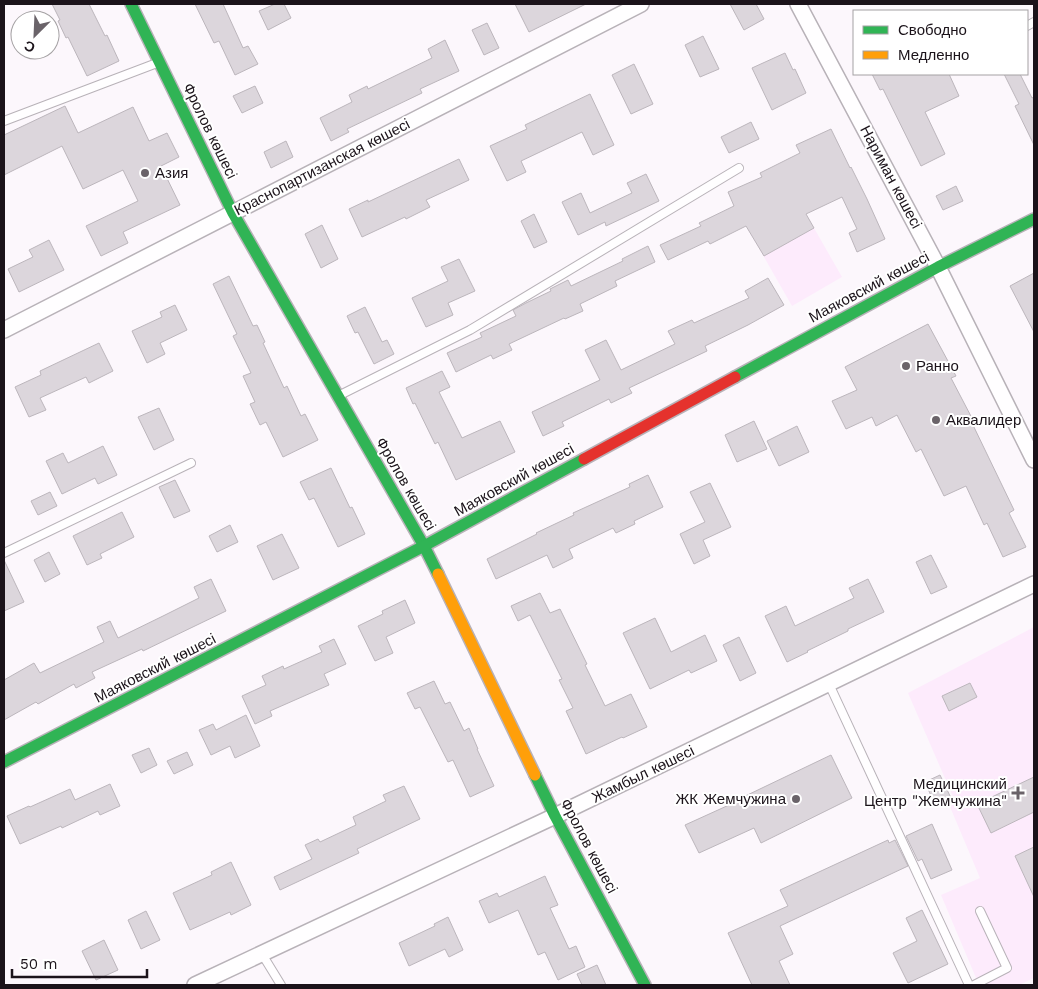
<svg xmlns="http://www.w3.org/2000/svg" width="1038" height="989" viewBox="0 0 1038 989" font-family="'Work Sans',sans-serif">
<rect width="100%" height="100%" fill="#fcf7fc"/>
<!-- built -->
<g fill="#fdebfc">
<path d="M794,193L842,277L792,306L744,222Z"/>
<path d="M1034,627V978L1019,985H979L941,895L980,878L948,802L954,799L908,693Z"/>
</g>
<!-- building -->
<g fill="#dcd6dc" stroke="#bcb6bc">
<path d="M52,4H89L105,36L107,35L119,61L87,76L68,37L66,38L58,21L60,20Z"/>
<path d="M195,4H223L243,48L248,46L258,64L235,75L219,41L214,43Z"/>
<path d="M275,4H284L291,18L268,30L259,11Z"/>
<path d="M515,4H586L529,32Z"/>
<path d="M730,4H756L764,19L744,30Z"/>
<path d="M487,23L499,48L484,55L472,30Z"/>
<path d="M703,36L719,69L700,77L685,45Z"/>
<path d="M445,40L459,71L420,89L422,93L347,129L349,132L331,141L320,118L352,102L349,95L367,86L368,89L432,58L428,49Z"/>
<path d="M785,53L793,70L795,69L806,93L772,110L752,68Z"/>
<path d="M634,64L653,104L631,114L612,75Z"/>
<path d="M872,74H949L959,96L925,112L945,154L921,166L883,89L880,90Z"/>
<path d="M1004,74H1020L1032,98L1034,97V145L1015,106L1019,104Z"/>
<path d="M255,86L263,103L242,113L233,96Z"/>
<path d="M590,94L614,145L593,155L582,132L521,161L526,172L507,181L490,146L527,129L525,125Z"/>
<path d="M65,106L78,133L133,107L149,141L167,133L179,157L161,166L180,205L123,232L128,243L101,256L86,226L138,201L123,170L83,189L62,146L4,175V135Z"/>
<path d="M751,122L759,139L729,153L721,137Z"/>
<path d="M831,129L850,168L851,167L867,199L885,239L857,252L849,233L857,229L842,197L806,214L814,228L764,256L746,226L710,244L708,241L668,260L660,245L701,226L699,223L734,206L728,192L762,177L760,173L800,153L796,145Z"/>
<path d="M286,141L293,157L271,168L264,152Z"/>
<path d="M459,159L469,180L426,200L430,207L406,219L405,217L362,237L349,209L368,200V202Z"/>
<path d="M646,174L659,201L606,226L605,222L578,235L562,202L581,193L590,213L632,193L627,183Z"/>
<path d="M956,186L963,201L943,210L936,196Z"/>
<path d="M534,214L547,242L534,248L521,221Z"/>
<path d="M322,225L338,259L321,268L305,234Z"/>
<path d="M49,240L64,270L19,292L8,269L33,257L29,250Z"/>
<path d="M648,246L655,262L615,281L617,286L580,304L583,311L565,319L564,318L509,344L512,350L493,359L491,355L456,372L447,353L482,337L480,333L516,316L513,310L526,303L551,291L550,289L568,280L571,286L623,261L622,259Z"/>
<path d="M459,259L475,291L448,303L453,315L426,327L412,298L448,281L441,267Z"/>
<path d="M1034,273V332L1010,286Z"/>
<path d="M229,276L253,326L257,325L265,342L263,343L284,388L287,386L301,416L305,414L318,440L283,457L266,422L260,425L250,404L255,402L243,376L251,373L233,336L237,334L213,284Z"/>
<path d="M768,278L784,305L748,325L705,346L707,351L629,388L632,393L611,403L609,399L562,422L564,426L543,436L532,412L600,380L585,350L606,340L621,370L675,344L668,331L692,320L694,323L749,298L745,291Z"/>
<path d="M175,305L187,330L160,343L165,354L147,363L132,331L162,317L160,312Z"/>
<path d="M365,307L382,342L387,340L394,354L374,364L358,332L355,333L347,316Z"/>
<path d="M928,324L956,376L951,378L974,422L972,423L1014,510L1009,513L1026,547L1003,557L987,523L984,525L966,486L944,496L921,449L916,452L897,415L876,426L872,417L846,429L832,401L857,390L845,367Z"/>
<path d="M99,343L113,371L89,383L86,377L40,398L46,410L29,417L15,387L41,375L40,371Z"/>
<path d="M442,371L450,387L439,392L462,438L500,421L515,452L456,480L438,442L435,444L415,403L413,404L406,388Z"/>
<path d="M159,408L174,440L154,450L138,417Z"/>
<path d="M754,421L767,449L737,462L725,435Z"/>
<path d="M797,426L809,452L779,466L767,441Z"/>
<path d="M103,446L117,475L98,484L95,478L62,494L46,461L63,453L68,463Z"/>
<path d="M331,468L350,508L352,507L365,534L338,547L314,498L309,500L300,482Z"/>
<path d="M648,475L663,507L634,521L635,524L616,533L613,528L569,549L573,558L553,568L547,555L496,579L487,559L537,534L536,533L574,515L573,513L630,487L629,484Z"/>
<path d="M175,480L190,511L174,518L159,487Z"/>
<path d="M710,483L731,527L703,540L710,556L694,564L680,534L705,522L690,492Z"/>
<path d="M50,492L57,506L38,515L31,501Z"/>
<path d="M122,512L134,537L100,554L102,558L87,565L73,536Z"/>
<path d="M230,525L238,542L217,552L209,536Z"/>
<path d="M282,534L299,568L273,580L257,546Z"/>
<path d="M49,552L60,574L45,582L34,560Z"/>
<path d="M931,555L947,587L931,594L916,562Z"/>
<path d="M4,560L24,602L4,611Z"/>
<path d="M211,579L226,611L143,651L142,649L92,672L95,678L76,688L74,684L38,704L36,702L4,720V680L34,663L40,673L104,642L97,627L110,621L118,638L163,616L199,598L194,587Z"/>
<path d="M868,579L884,612L848,629V631L807,651L808,652L787,662L765,616L786,606L795,626L854,598L849,588Z"/>
<path d="M540,593L550,613L560,609L587,664L585,665L605,706L631,694L647,727L623,738L622,737L586,754L566,711L573,708L559,680L562,679L530,615L518,621L511,606Z"/>
<path d="M405,600L415,623L386,637L393,653L375,661L358,626L383,614L382,611Z"/>
<path d="M655,618L671,652L705,635L717,661L691,673L689,670L650,689L623,633Z"/>
<path d="M739,637L756,673L740,681L723,645Z"/>
<path d="M334,639L346,664L324,674L329,685L270,711L272,716L255,724L242,696L266,685L262,676L283,666L284,669L322,652L319,646Z"/>
<path d="M434,681L445,704L450,702L464,731L469,728L478,749H477L494,786L470,797L453,760L448,762L420,707L415,709L407,693Z"/>
<path d="M970,683L977,697L949,711L942,696Z"/>
<path d="M246,715L260,746L235,758L230,746L211,755L199,730L213,724L216,730Z"/>
<path d="M149,748L157,765L141,773L132,755Z"/>
<path d="M187,752L193,765L174,774L167,761Z"/>
<path d="M831,755L852,798L761,843L754,828L699,853L685,825L740,800L739,799Z"/>
<path d="M940,775L951,798L935,805L925,782Z"/>
<path d="M1034,777V812L991,833L977,804Z"/>
<path d="M110,784L120,806L100,815L98,811L62,828L61,826L20,844L7,816L29,806L30,807L70,789L75,800Z"/>
<path d="M404,786L420,819L357,849L359,853L280,890L274,877L312,859L305,845L318,839L320,842L356,825L353,817L386,801L383,795Z"/>
<path d="M932,824L952,870L931,879L922,859L918,861L906,836Z"/>
<path d="M888,840L889,843L895,840L908,866L780,926L793,954L779,961L790,985H752L728,933L788,906L780,890Z"/>
<path d="M1034,847V897L1015,856Z"/>
<path d="M231,862L251,905L231,915L230,912L190,930L173,893L212,875L211,872Z"/>
<path d="M545,876L558,905L550,908L569,949L576,946L585,967L558,980L545,952L538,955L518,910L489,923L479,901L497,893L499,897Z"/>
<path d="M922,910L948,964L908,983L893,953L917,941L906,918Z"/>
<path d="M146,911L160,940L141,949L128,920Z"/>
<path d="M448,917L463,950L449,957L445,949L409,966L399,943L435,926L434,924Z"/>
<path d="M104,940L118,970L96,980L82,951Z"/>
<path d="M597,965L606,985H582L577,974Z"/>
</g>
<g fill="none" stroke-linecap="round" stroke-linejoin="round">
<defs>
<g id="lane">
<path d="M1027,26L1034,22"/>
<path d="M4,121L157,63"/>
<path d="M340,395L470,330L739,168"/>
<path d="M4,553L191,463"/>
<path d="M829,684L969,985"/>
<path d="M262,954L281,985"/>
<path d="M974,985L1007,968L980,911"/>
</g>
<g id="street">
<path d="M798,4L938,267L1034,460"/>
<path d="M4,330L641,4"/>
<path d="M195,985L555,816L1034,584"/>
</g>
<g id="fast">
<path d="M131,4L233,213L424,546L438,574"/>
<path d="M735,377L938,267L1034,219"/>
<path d="M4,762L424,546L584,459"/>
<path d="M535,775L555,816L645,985"/>
</g>
<path id="slow" d="M438,574L535,775"/>
<path id="jam" d="M584,459L735,377"/>
</defs>
<!-- lane casing -->
<use href="#lane" stroke="#b8b2b8" stroke-width="10"/>
<!-- street casing -->
<use href="#street" stroke="#b8b2b8" stroke-width="18"/>
<!-- fast casing -->
<use href="#fast" stroke="#b8b2b8" stroke-width="14"/>
<!-- slow casing -->
<use href="#slow" stroke="#b8b2b8" stroke-width="14"/>
<!-- jam casing -->
<use href="#jam" stroke="#b8b2b8" stroke-width="14"/>
<!-- lane -->
<use href="#lane" stroke="#fffeff" stroke-width="8"/>
<!-- street -->
<use href="#street" stroke="#fffeff" stroke-width="15"/>
<!-- fast -->
<use href="#fast" stroke="#30b455" stroke-width="11"/>
<!-- slow -->
<use href="#slow" stroke="#ff9f0a" stroke-width="11"/>
<!-- jam -->
<use href="#jam" stroke="#e5322d" stroke-width="11"/>
</g>
<!-- markers -->
<g fill="#6a6369" stroke="#fff" stroke-width="2">
<circle cx="145" cy="173" r="5"/>
<circle cx="906" cy="366" r="5"/>
<circle cx="936" cy="420" r="5"/>
<path d="M1015.5 785.5h5v5h5v5h-5v5h-5v-5h-5v-5h5z"/>
<circle cx="796" cy="799" r="5"/>
</g>
<g text-anchor="middle" stroke-width="4" stroke-linejoin="round" paint-order="stroke">
<!-- street labels -->
<g font-size="15" fill="#1b131a" stroke="#fff">
<text transform="translate(210 131) rotate(64)" y="5">Фролов көшесі</text>
<text transform="translate(322 167) rotate(-27)" y="5">Краснопартизанская көшесі</text>
<text transform="translate(891 177) rotate(62)" y="5">Нариман көшесі</text>
<text transform="translate(869 287) rotate(-28)" y="5">Маяковский көшесі</text>
<text transform="translate(514 480) rotate(-29)" y="5">Маяковский көшесі</text>
<text transform="translate(406 484) rotate(60)" y="5">Фролов көшесі</text>
<text transform="translate(155 668) rotate(-27)" y="5">Маяковский көшесі</text>
<text transform="translate(643 774) rotate(-26)" y="5">Жамбыл көшесі</text>
<text transform="translate(589 846) rotate(62)" y="5">Фролов көшесі</text>
</g>
<!-- poi labels -->
<g font-size="15" fill="#1b131a" stroke="#fff" text-anchor="start">
<text x="155" y="178">Азия</text>
<text x="916" y="371">Ранно</text>
<text x="946" y="425">Аквалидер</text>
<text x="1007" y="789" text-anchor="end">Медицинский<tspan x="1007" dy="17">Центр "Жемчужина"</tspan></text>
<text x="786" y="804" text-anchor="end">ЖК Жемчужина</text>
</g>
</g>
<!-- border -->
<rect width="1038" height="989" fill="none" stroke="#1b131a" stroke-width="10"/>
<!-- legend -->
<rect x="853" y="10" width="175" height="65" fill="#ffffff" stroke="#a4a1a3"/>
<rect x="863" y="26" width="25" height="8" fill="#30b455" stroke="#a4a1a3"/>
<text x="898" y="35" font-size="15" fill="#1b131a">Свободно</text>
<rect x="863" y="51" width="25" height="8" fill="#ff9f0a" stroke="#a4a1a3"/>
<text x="898" y="60" font-size="15" fill="#1b131a">Медленно</text>
<!-- north arrow -->
<g transform="translate(35 35) rotate(204)"><circle r="24" fill="#ffffff" stroke="#a4a1a3"/>
<path d="M0-4L9 19L0 12L-9 19Z" fill="#6a6369"/>
<text y="-8" font-size="14" font-weight="bold" text-anchor="middle" fill="#1b131a">С</text>
</g>
<!-- scale -->
<path d="M12 969v8h135v-8" fill="none" stroke="#1b131a" stroke-width="2.5"/>
<text x="20" y="969" font-size="15" fill="#1b131a" stroke="#ffffff" stroke-width="4" paint-order="stroke">50 m</text>
</svg>
